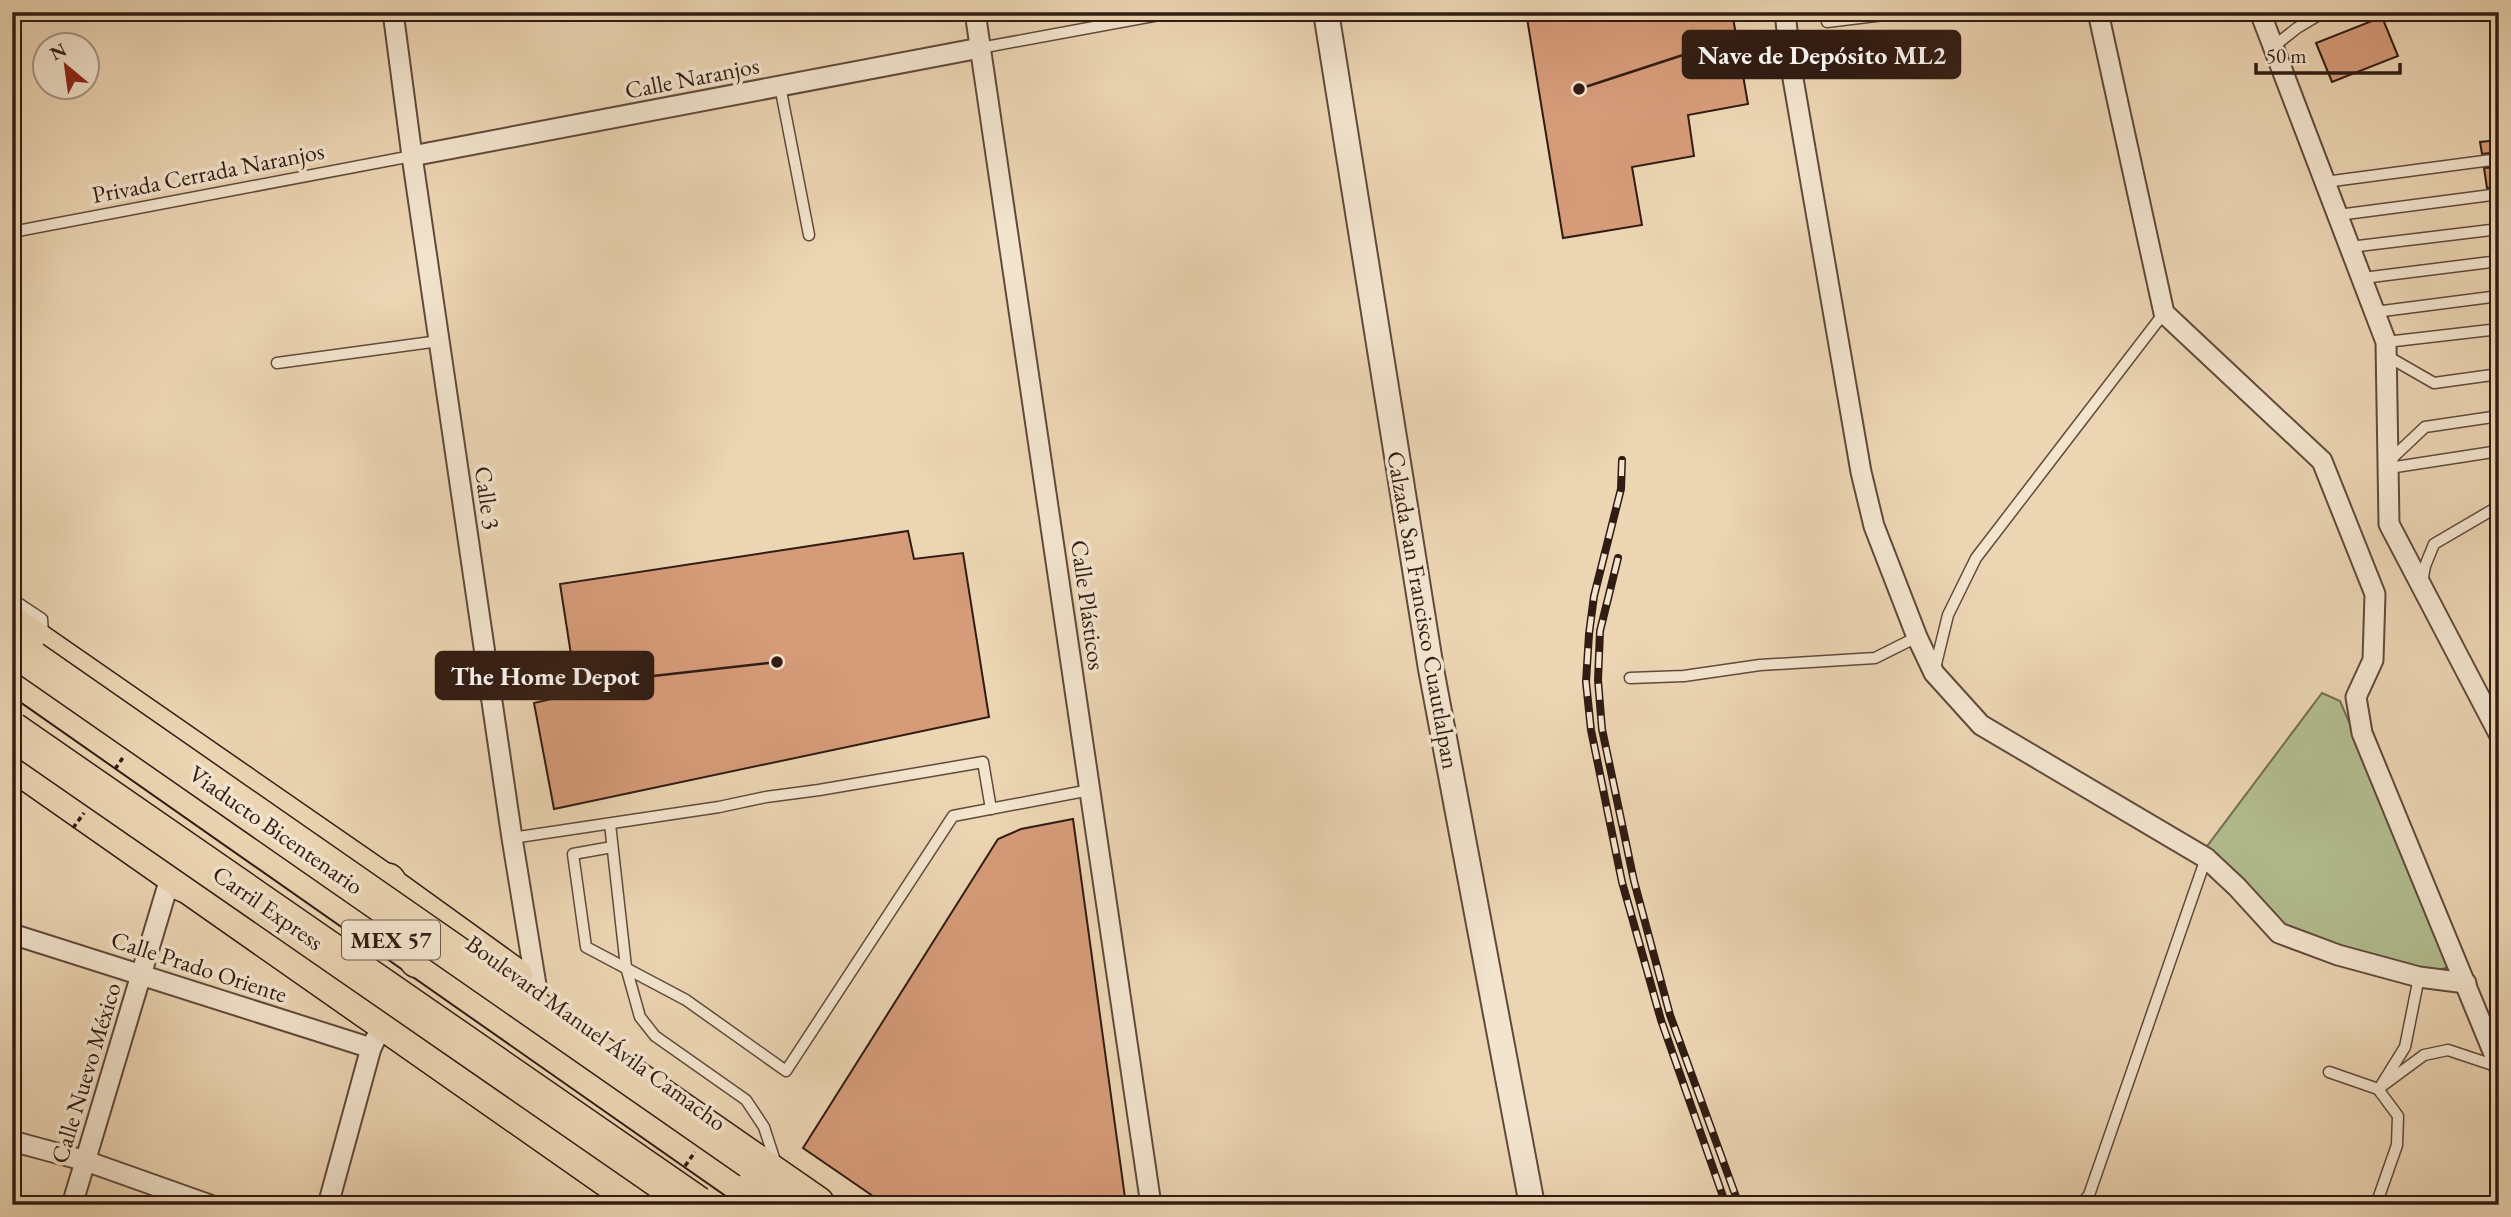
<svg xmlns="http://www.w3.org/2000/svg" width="2511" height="1217" viewBox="0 0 2511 1217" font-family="'EB Garamond',serif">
<rect width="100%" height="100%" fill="#ecd5b3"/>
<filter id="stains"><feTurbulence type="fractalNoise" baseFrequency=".00286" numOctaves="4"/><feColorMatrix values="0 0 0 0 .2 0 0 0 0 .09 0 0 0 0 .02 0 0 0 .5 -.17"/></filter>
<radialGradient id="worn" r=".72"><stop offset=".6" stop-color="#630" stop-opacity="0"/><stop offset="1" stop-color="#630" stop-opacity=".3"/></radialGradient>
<!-- green -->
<path fill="#b3be90" stroke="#726d52" stroke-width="2" d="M2322,693L2340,701L2449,955V967L2435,971L2328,947L2281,930L2205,849Z"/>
<!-- building -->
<g fill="#d69b79" stroke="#311c13" stroke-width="2">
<path d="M1526,12H1732L1748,104L1688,115L1694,156L1632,167L1642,225L1563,238Z"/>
<path d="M2382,17L2398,56L2332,82L2316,43Z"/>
<path d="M2499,140V152L2482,154L2480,142Z"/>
<path d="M2499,167V187L2487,188L2484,168Z"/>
<path d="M908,531L914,559L963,553L989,717L554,809L534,703L577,693L560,584Z"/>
<path d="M1073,819L1126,1205H886L803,1148L998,839L1021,829Z"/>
</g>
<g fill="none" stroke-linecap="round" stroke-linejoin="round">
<defs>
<g id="service">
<path d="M1827,22L1908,12"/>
<path d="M2273,47L2297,28L2324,12"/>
<path d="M980,48L1175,12"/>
<path d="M780,86L809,235"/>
<path d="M2325,182L2499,159"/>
<path d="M2338,215L2499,194"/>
<path d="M12,232L412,156"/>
<path d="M2350,247L2499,229"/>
<path d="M2363,278L2499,261"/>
<path d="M2375,312L2499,296"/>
<path d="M2386,342L2499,329"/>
<path d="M2387,356L2434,383L2499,374"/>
<path d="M277,363L439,341"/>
<path d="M2389,461L2425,427L2499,416"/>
<path d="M2389,468L2499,451"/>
<path d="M2422,583L2425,566L2434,544L2499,506"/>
<path d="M12,599L42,619L43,634"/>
<path d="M1935,668L1948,615L1976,558L2164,313"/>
<path d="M1630,678L1684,676L1760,665L1875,658L1917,637"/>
<path d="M610,824L626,967L640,1017L655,1036L746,1100L764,1127L775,1161"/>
<path d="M512,838L719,807L766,797L819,790L983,762L991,809"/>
<path d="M612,847L573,854L586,947L686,1000L786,1071L953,816L1090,790"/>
<path d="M2329,1072L2378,1089L2398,1116L2397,1145L2376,1205"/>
<path d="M2382,1084L2405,1047L2419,977"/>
<path d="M2378,1089L2424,1055L2448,1050L2499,1067"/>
<path d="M2080,1205L2089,1195L2206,858"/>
</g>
<g id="minor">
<path d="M393,12L412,156L512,838L537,991"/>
<path d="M975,12L1151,1205"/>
<path d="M1785,12L1791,67L1861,472L1874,526L1917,637L1934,673L1981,725L2206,858L2237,887L2279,933L2338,955L2419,977L2466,983"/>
<path d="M2098,12L2164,313L2322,461L2375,594L2373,660L2356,697L2362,733L2499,1066"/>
<path d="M2260,12L2386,342L2389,524L2499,734"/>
<path d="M412,156L980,48"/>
<path d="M12,934L371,1048"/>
<path d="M12,1141L86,1161L210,1205"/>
<path d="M72,1205L171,875"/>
<path d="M328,1205L371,1048L376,1038"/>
</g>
<path id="tertiary" d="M1326,12L1431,669L1532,1205"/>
<g id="primary">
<path d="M12,622L380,877L516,975"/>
<path d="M12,764L642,1205"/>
</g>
<path id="trunk" d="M12,675L769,1205"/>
<g id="motorway">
<path d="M387,882L418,959"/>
<path d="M184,883L260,907"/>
<path d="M751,1160L816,1205"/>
</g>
</defs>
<!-- service casing -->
<use href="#service" stroke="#604a3b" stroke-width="13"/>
<!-- minor casing -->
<use href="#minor" stroke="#604a3b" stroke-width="23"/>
<!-- tertiary casing -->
<use href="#tertiary" stroke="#604a3b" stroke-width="28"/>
<!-- primary casing -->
<use href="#primary" stroke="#311c13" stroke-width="35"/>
<!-- trunk casing -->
<use href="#trunk" stroke="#311c13" stroke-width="37"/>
<!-- motorway casing -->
<use href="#motorway" stroke="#311c13" stroke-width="40"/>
<!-- path -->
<path stroke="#311c13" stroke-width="3.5" stroke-dasharray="5 3.5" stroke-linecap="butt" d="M583,1205L588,1197"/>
<!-- service -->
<use href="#service" stroke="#f3e4ce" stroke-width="10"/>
<!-- minor -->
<use href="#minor" stroke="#f3e4ce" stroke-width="19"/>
<!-- tertiary -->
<use href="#tertiary" stroke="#f3e4ce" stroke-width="24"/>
<!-- primary -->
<use href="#primary" stroke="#ecd5b3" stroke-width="32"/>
<!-- trunk -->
<use href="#trunk" stroke="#ecd5b3" stroke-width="33"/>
<!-- motorway -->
<use href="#motorway" stroke="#ecd5b3" stroke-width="37"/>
<defs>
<g id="rail">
<path d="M1622,460L1621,489L1594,596L1589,634L1586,682L1591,730L1622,882L1661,1020L1726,1205"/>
<path d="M1618,558L1600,631L1598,680L1602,729L1634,881L1670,1015L1739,1205"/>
</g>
</defs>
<!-- rail casing -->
<use href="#rail" stroke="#311c13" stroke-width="8"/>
<!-- rail -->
<use href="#rail" stroke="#f3e4ce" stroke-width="5" stroke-dasharray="16" stroke-linecap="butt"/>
<defs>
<g id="motorway-bridge">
<path d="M32,660L751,1160"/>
<path d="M12,731L697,1205"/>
</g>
</defs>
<!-- motorway-bridge casing -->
<use href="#motorway-bridge" stroke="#311c13" stroke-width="40" stroke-linecap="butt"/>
<!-- path-bridge -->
<g stroke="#311c13" stroke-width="3.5" stroke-dasharray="5 3.5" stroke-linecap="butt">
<path d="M115,769L124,756"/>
<path d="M73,828L84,813"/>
<path d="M685,1166L695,1152"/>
</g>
<!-- motorway-bridge -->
<use href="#motorway-bridge" stroke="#ecd5b3" stroke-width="37"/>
</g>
<g text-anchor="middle" stroke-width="7" stroke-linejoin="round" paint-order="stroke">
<!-- shield labels -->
<rect fill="#f3e4ce" stroke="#6b584b" stroke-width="2" x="342" y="920.5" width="98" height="39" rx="5"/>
<g font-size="23" font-weight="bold" fill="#311c13">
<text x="391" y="948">MEX 57</text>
</g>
<!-- street labels -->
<g font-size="24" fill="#311c13" stroke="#f3e4ce">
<text transform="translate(692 78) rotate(-11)" y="8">Calle Naranjos</text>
<text transform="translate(208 173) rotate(-11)" y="8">Privada Cerrada Naranjos</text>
<text transform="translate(487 498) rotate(82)" y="8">Calle 3</text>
<text transform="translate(1088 605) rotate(82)" y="8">Calle Plásticos</text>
<text transform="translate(1423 610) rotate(80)" y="8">Calzada San Francisco Cuautlalpan</text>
<text transform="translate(276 830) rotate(35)" y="8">Viaducto Bicentenario</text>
<text transform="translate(268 908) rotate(35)" y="8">Carril Express</text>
<text transform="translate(199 967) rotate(18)" y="8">Calle Prado Oriente</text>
<text transform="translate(596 1033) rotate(36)" y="8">Boulevard Manuel Ávila Camacho</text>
<text transform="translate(86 1073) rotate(-73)" y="8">Calle Nuevo México</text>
</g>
</g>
<!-- callouts -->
<path fill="none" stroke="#311c13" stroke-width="2.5" d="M1579 89L1683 55M777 662L653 676"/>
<g fill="#311c13" stroke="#f3e4ce" stroke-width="2.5">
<circle cx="1579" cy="89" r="7"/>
<circle cx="777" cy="662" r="7"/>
</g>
<g fill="#311c13" stroke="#311c13" stroke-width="2.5">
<rect x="1683" y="31" width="277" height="47" rx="7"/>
<rect x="436" y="652" width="217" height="47" rx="7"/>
</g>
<g font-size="26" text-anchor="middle" font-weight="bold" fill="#fff">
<text x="1822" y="64">Nave de Depósito ML2</text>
<text x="545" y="685">The Home Depot</text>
</g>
<!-- margin -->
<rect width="2511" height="1217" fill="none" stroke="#ecd5b3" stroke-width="42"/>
<rect x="14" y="14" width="2483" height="1189" fill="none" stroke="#311c13" stroke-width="3.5"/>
<rect x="21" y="21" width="2469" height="1175" fill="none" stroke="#311c13" stroke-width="2"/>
<!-- north arrow -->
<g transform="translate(66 66) rotate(331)"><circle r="33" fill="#f3e4ce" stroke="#a59483" stroke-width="2"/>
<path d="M0-5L12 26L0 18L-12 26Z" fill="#8f2418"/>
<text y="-10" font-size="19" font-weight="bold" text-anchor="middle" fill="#311c13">N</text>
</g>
<!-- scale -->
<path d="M2256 63v10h144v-10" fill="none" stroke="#311c13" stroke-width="3.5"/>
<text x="2266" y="63" font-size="21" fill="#311c13" stroke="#f3e4ce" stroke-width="5" paint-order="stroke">50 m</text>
<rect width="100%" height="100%" filter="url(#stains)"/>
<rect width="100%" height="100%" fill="url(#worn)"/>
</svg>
